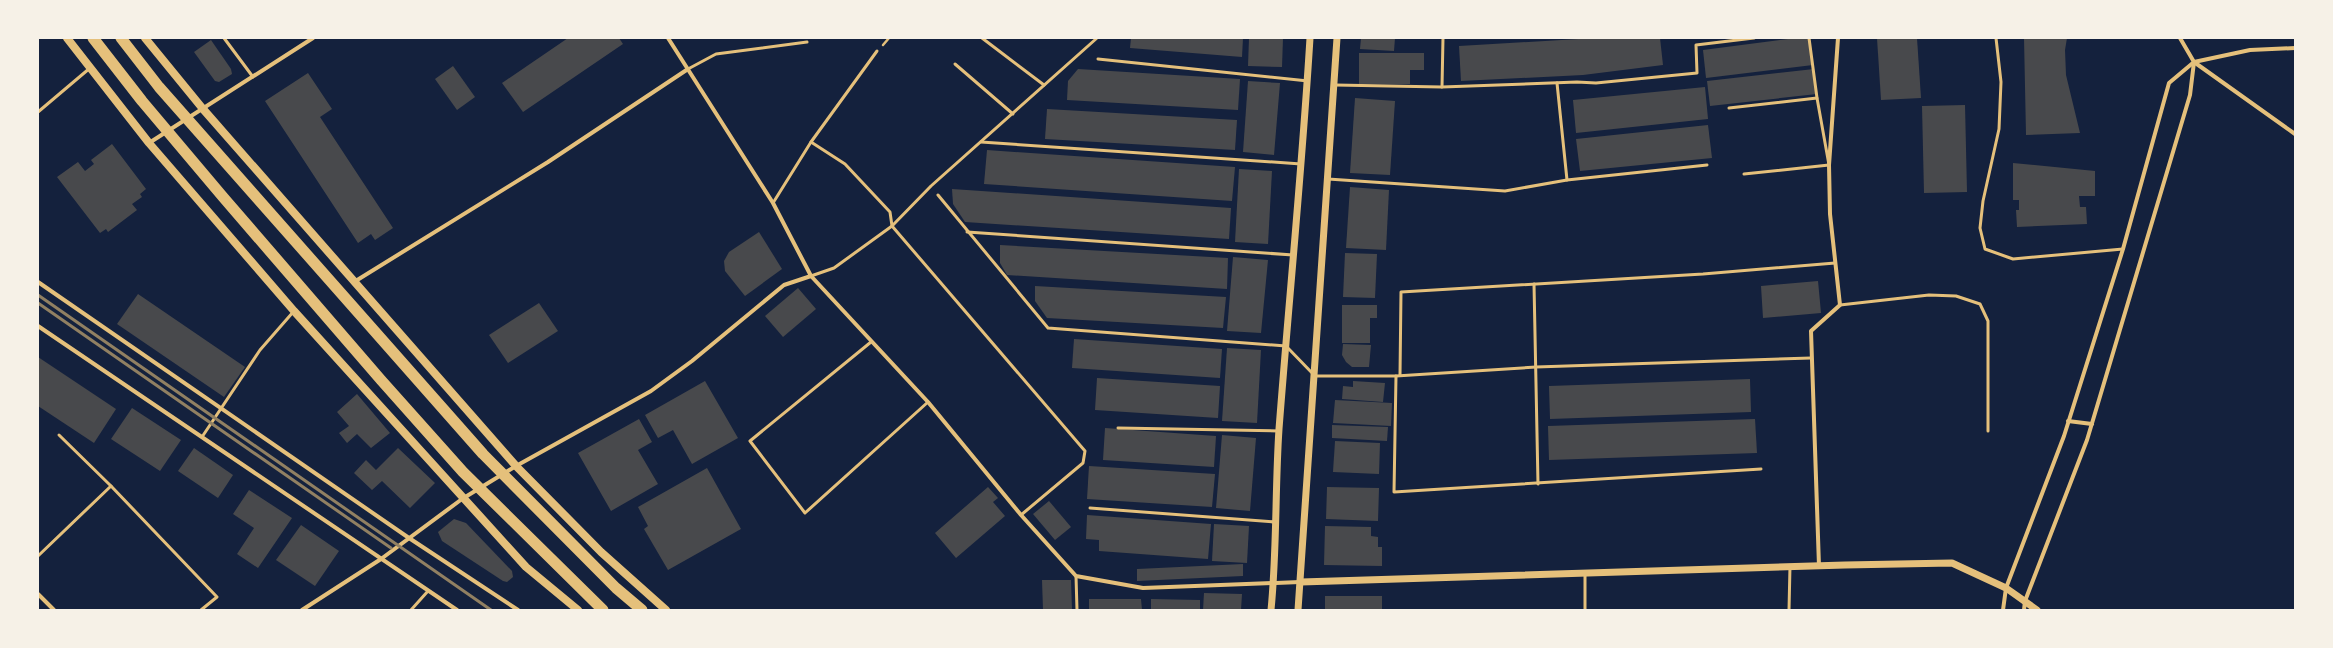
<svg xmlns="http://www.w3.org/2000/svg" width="2333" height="648" viewBox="0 0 2333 648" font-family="Raleway,sans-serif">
<rect width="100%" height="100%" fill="#14213d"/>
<!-- building -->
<g fill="#48494c">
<path d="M568,38H619L623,44L523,112L502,83Z"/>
<path d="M1131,38H1243L1242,57L1130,48Z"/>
<path d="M1249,38H1283L1282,67L1248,66Z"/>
<path d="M1361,38H1395L1394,51L1360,49Z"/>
<path d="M1595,38H1660L1663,65L1583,75L1461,81L1459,46Z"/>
<path d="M1796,38H1809L1813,65L1706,78L1703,50Z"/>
<path d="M1877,38H1917L1921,98L1881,100Z"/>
<path d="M2024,38H2067L2065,50L2066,75L2080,133L2026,135Z"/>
<path d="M211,40L231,69L232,74L219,82L215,81L194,52Z"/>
<path d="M1359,53H1424V70H1410V84H1359Z"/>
<path d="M453,66L475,97L457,110L435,79Z"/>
<path d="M1078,69L1240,79L1238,110L1067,100L1068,81Z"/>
<path d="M1814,69L1817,94L1710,106L1707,81Z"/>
<path d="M308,73L332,109L320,117L393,228L375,240L371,234L358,243L265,101Z"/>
<path d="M1248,81L1280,83L1274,155L1243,152Z"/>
<path d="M1705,87L1708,119L1576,133L1573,100Z"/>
<path d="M1355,98L1395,101L1390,175L1350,173Z"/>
<path d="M1965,105L1967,192L1924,193L1922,106Z"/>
<path d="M1047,109L1237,120L1235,150L1045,139Z"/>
<path d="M1708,125L1712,158L1580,171L1576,139Z"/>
<path d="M112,144L146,189L140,194L142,197L132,204L137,210L108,232L106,229L100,233L57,177L78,162L85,171L94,164L91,160Z"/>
<path d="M987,150L1235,167L1232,201L984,184Z"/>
<path d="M2013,163L2095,171V196H2079L2080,207H2086L2087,224L2017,227L2016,210H2019V200H2013Z"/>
<path d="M1239,169L1272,171L1268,244L1235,242Z"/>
<path d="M1350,187L1389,190L1386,250L1346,248Z"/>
<path d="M952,189L1231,208L1229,239L965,222L953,204Z"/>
<path d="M759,232L782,269L745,296L725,271L724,261L729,252Z"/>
<path d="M1000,245L1228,258L1227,289L1007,275L1000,263Z"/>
<path d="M1345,253L1377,254L1375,298L1343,297Z"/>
<path d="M1233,257L1268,260L1261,333L1227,331Z"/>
<path d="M1818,281L1821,313L1763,318L1761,286Z"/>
<path d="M1035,286L1226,297L1223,328L1047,318L1035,301Z"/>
<path d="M798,288L816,309L783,337L765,316Z"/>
<path d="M138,294L245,367L224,397L117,324Z"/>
<path d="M539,303L558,331L508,363L489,335Z"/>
<path d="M1342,305H1377V318H1370V343H1342Z"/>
<path d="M1074,339L1222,349L1220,378L1072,368Z"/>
<path d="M1343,344L1371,345L1369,367H1352L1346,362L1342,355Z"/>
<path d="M1227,348L1261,350L1257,423L1222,421Z"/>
<path d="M38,357L116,409L94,443L38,406Z"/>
<path d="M1097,378L1220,386L1218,418L1095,410Z"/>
<path d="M1750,379L1751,412L1550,419L1549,386Z"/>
<path d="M705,381L738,438L692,464L673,430L658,438L645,415Z"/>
<path d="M1353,381L1385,383L1383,402L1342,399L1343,386L1353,387Z"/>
<path d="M357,394L390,433L371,448L357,434L347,443L339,433L349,426L337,412Z"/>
<path d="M1335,400L1392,403L1391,426L1333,423Z"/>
<path d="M132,408L181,440L160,471L111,439Z"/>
<path d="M639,419L652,442L638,450L658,484L611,511L578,453Z"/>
<path d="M1755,419L1757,453L1549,460L1548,426Z"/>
<path d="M1332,425L1388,427L1387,441L1332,438Z"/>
<path d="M1105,428L1216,436L1214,467L1103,460Z"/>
<path d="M1222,435L1256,438L1250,511L1216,508Z"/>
<path d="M1335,441L1380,443L1379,474L1333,472Z"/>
<path d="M194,448L233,475L218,498L178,471Z"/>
<path d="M398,448L435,483L410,508L382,481L372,490L354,473L366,460L376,470Z"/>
<path d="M1089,466L1215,474L1212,507L1087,499Z"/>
<path d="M707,468L741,529L668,570L644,529L648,526L638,507Z"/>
<path d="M988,487L998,498L993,502L1005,516L956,558L935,533Z"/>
<path d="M1327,487L1379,488L1378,521L1326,519Z"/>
<path d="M249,490L292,518L258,568L237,554L254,528L233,514Z"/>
<path d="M1049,501L1071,527L1055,540L1033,514Z"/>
<path d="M1087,515L1211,524L1208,559L1099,551V540L1086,539Z"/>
<path d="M454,519L466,523L512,571L513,577L507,582L503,581L442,541L438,532Z"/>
<path d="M1214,524L1249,526L1247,563L1212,561Z"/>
<path d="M301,525L339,551L315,586L276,560Z"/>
<path d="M1325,526L1371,527V536L1378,537V547H1382V566L1324,565Z"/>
<path d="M1243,564V576L1137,581V569Z"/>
<path d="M1042,580H1071L1072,610H1043Z"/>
<path d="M1204,593L1242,594L1241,610H1203Z"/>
<rect x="1325" y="596" width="57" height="14"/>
<path d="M1089,599H1141L1142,610H1089Z"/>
<path d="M1151,599L1200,600V610H1151Z"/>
</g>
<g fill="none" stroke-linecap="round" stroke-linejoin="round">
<!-- path -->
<path stroke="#e5c07b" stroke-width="2.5" d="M883,45L889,38"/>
<!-- service -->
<g stroke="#e5c07b" stroke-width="3">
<path d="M224,38L253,77"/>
<path d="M982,38L1044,85"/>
<path d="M1996,38L2001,82L1999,129L1983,201L1980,228L1985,249L2013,259L2123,249"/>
<path d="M1098,59L1308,81"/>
<path d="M955,64L1013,114"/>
<path d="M688,69L716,54L807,42"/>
<path d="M1557,83L1567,180"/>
<path d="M1335,85L1442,87L1577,82L1596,83L1697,73L1696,45L1754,38"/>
<path d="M1442,87L1443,38"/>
<path d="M1729,108L1817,98"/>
<path d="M38,112L90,68"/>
<path d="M811,142L845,164L890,212L892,226L1085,451L1083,463L1021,515"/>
<path d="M981,142L1301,164"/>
<path d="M1744,174L1829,165L1817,98L1809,38"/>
<path d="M1328,179L1505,191L1567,180L1707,165"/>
<path d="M938,195L1048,328L1286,346L1315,376H1396L1536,367L1811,358"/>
<path d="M773,203L811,142L877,51"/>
<path d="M967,232L1293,255"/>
<path d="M811,276L834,268L892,226L931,186L1097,38"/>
<path d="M1534,284L1538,484"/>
<path d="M1840,305L1929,295L1956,296L1980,304L1988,321V431"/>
<path d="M871,342L750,441L805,513L928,402"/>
<path d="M1400,375L1401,292L1703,274L1835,263"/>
<path d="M1396,376L1394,492L1761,469"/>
<path d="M1118,428L1279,431"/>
<path d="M59,435L111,486"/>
<path d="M202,437L260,350L294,311"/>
<path d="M1090,508L1275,522"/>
<path d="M38,556L111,486L217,597L201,610"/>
<path d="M1076,576L1077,610"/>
<path d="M411,610L428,591"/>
<path d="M1585,610V573"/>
<path d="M1789,610L1790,566"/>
</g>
<!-- minor -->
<g stroke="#e5c07b" stroke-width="4">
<path d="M668,38L773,203L811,276L928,402L1021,515L1076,576L1143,588L1300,582"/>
<path d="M2180,38L2194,62L2295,134"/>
<path d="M149,143L313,38"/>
<path d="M38,282L409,538L518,610"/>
<path d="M354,282L548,162L688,69"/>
<path d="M38,326L457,610"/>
<path d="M2068,421L2092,424"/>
<path d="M1819,566L1811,331L1840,305L1830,214L1829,165L1838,38"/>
<path d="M38,594L54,610"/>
<path d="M302,610L381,559L462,499L516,466L651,391L692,361L784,285L811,276"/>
<path d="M2003,610L2006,588L2064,436L2123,249L2169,83L2194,62L2250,50L2295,48"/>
<path d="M2024,610L2025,601L2087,440L2190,95L2194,62"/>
</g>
<!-- tertiary -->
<g stroke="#e5c07b" stroke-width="7">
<path d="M1301,582L1845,565L1952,563L2006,588L2037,610"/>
<path d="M1271,610C1277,550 1275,489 1279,429C1289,299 1302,169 1310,38"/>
<path d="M1298,610L1337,38"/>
</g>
<!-- secondary -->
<g stroke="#e5c07b" stroke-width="8">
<path d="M67,38L149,143L294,311L526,567L578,610"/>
<path d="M145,38L203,109L516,466L601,552L666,610"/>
</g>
<!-- trunk -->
<g stroke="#e5c07b" stroke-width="11">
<path d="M93,38L142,101L223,197L381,380L463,472L603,610"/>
<path d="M121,38L159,87L483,454L616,588L642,610"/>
</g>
<!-- rail -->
<g stroke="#918062" stroke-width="3">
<path d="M38,295L491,610"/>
<path d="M38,303L391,548"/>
</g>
</g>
<!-- border -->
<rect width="2333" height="648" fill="none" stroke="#f6f1e7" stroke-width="78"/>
</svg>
